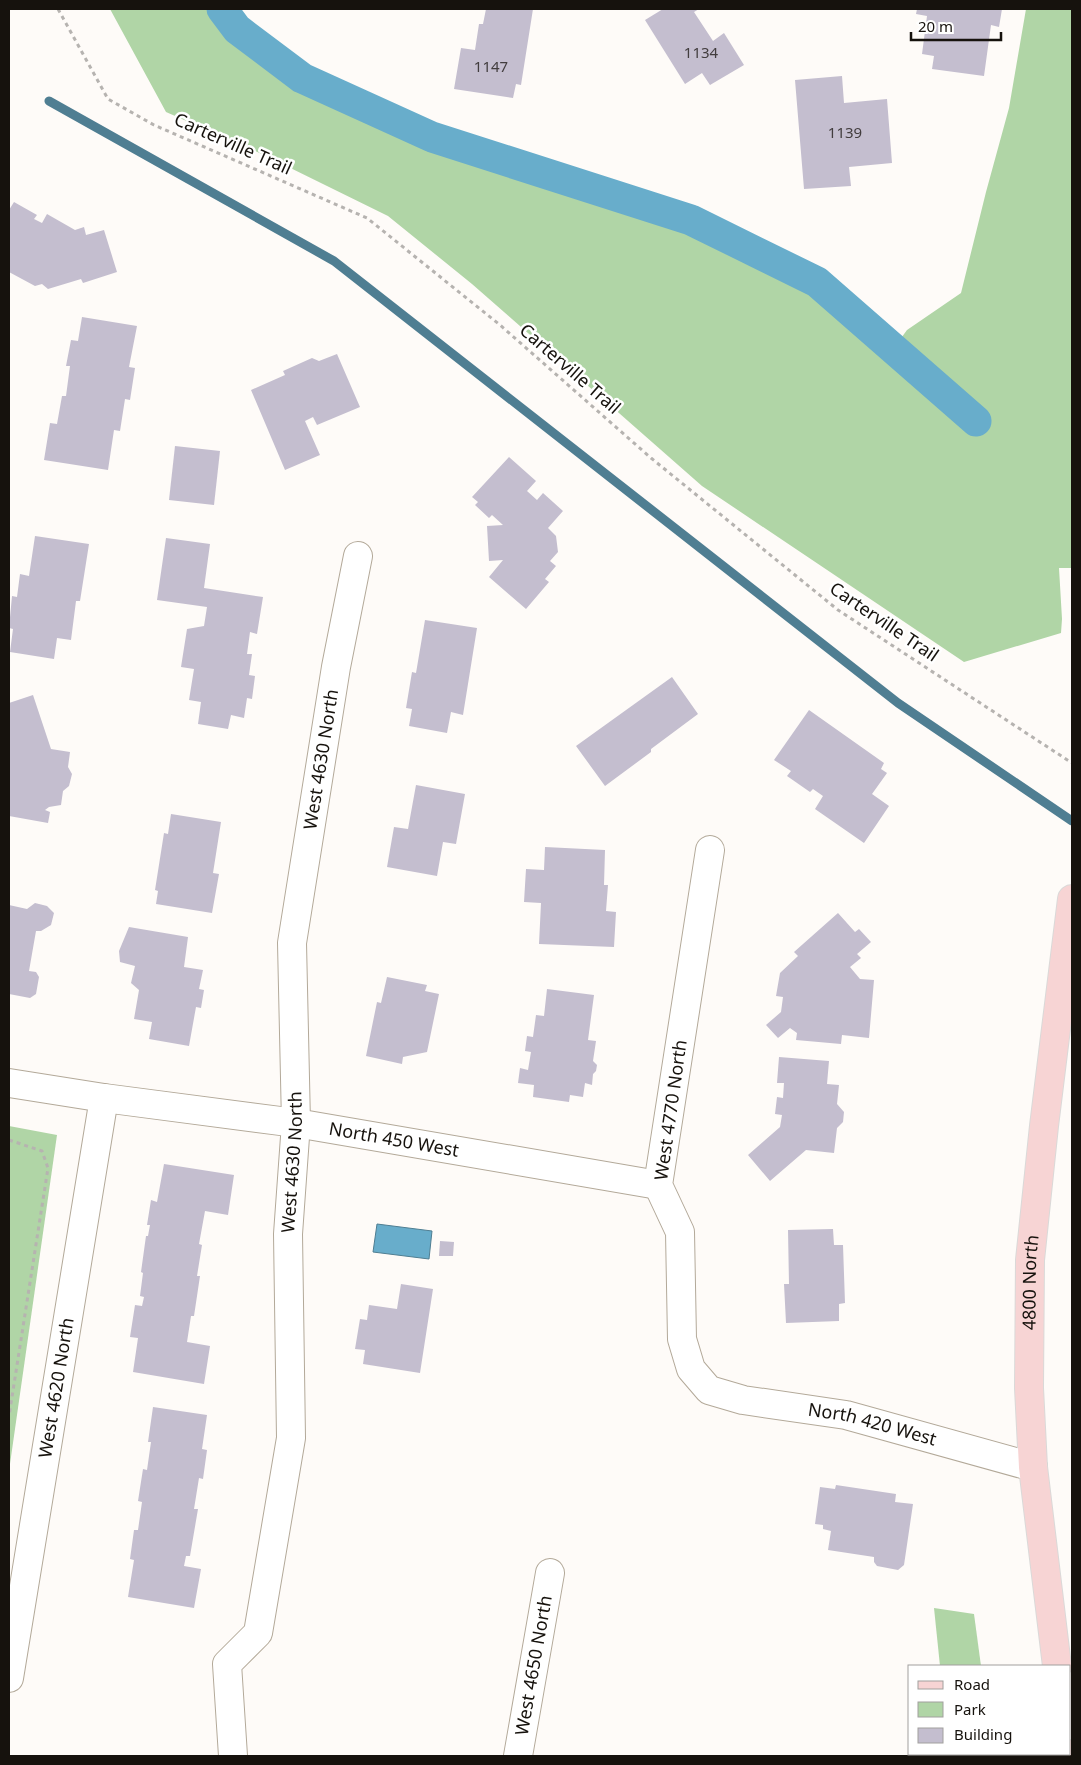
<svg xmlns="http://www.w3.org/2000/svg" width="1081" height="1765" viewBox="0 0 1081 1765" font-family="'Noto Sans',sans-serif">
<rect width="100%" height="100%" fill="#fefbf8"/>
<!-- green -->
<g fill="#b0d5a6">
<path d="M110,9H212L234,38L332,99L528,176L688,226L809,292L888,356L907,330L961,293L986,192L1009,108L1026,9H1072V568H1059L1062,619L1061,633L964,662L702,486L472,284L388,216L264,155L166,112Z"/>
<path d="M9,1126L57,1135L9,1471Z"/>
<path d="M934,1608L974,1614L981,1666H940Z"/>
</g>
<!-- water -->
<path fill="#68adcb" stroke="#4f7e92" d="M377,1224L432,1231L429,1259L373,1252Z"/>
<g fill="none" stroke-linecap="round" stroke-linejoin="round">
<!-- stream -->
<path stroke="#4f7e92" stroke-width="9" d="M49,101L334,261L898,703L1072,821"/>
<!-- canal -->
<path stroke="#68adcb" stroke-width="31" d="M222,9L237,29L302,78L432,137L691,220L817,282L976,421"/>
</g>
<!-- building -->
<g fill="#c4becf">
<path d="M486,9H533L521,85L516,84L513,98L454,89L461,48L475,50L479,24H483Z"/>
<path d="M663,9H699L694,12L713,41L724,33L744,65L710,85L702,73L685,84L645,20Z"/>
<path d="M917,9H1002L999,27L991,25L984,76L932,69L934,56L922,54L927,16L916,14Z"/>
<path d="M842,76L844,103L887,99L892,163L849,167L851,186L804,189L795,80Z"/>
<path d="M14,202L37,215L34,219L42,223L47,214L75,230L84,227L86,235L104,230L117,272L83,283L81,279L48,289L42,284L35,286L9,272V210Z"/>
<path d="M82,317L137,326L129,367L135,368L130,400L125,399L120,431L114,430L108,470L44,460L50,423L57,424L62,396H66L70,366H66L71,340L78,341Z"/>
<path d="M337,354L360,407L317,425L313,417L305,421L320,455L285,470L251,390L285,375L283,371L312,358L319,361Z"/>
<path d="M175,446L220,451L214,505L169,500Z"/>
<path d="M509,457L536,481L527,491L537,500L543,493L563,511L548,528L556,536L558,552L550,561L556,566L545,579L549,582L526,609L489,577L503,560L489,561L487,526L503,525L492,515L489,518L475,505L478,502L472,497Z"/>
<path d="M35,536L89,544L80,601H76L71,640L57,638L54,659L10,652L13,629L9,628L12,596L17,597L20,574L29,576Z"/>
<path d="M166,538L210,544L204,588L263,597L257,634L250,632L247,654H252L249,675L255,676L252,699L247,698L244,718L231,715L228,729L198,724L201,702L189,700L194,669L181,667L187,629L204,626L207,607L157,600Z"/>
<path d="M425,620L477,628L463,715L451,712L447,733L409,726L412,709L406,708L412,672L416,673Z"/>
<path d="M672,677L698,714L651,749V752L605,786L576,746Z"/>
<path d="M33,695L51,749L70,752L68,767L72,774L69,786L63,791L61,805L49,807L45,810L50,812L48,823L9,816V703Z"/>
<path d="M809,710L884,763L881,769L887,773L872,794L889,806L864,843L815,809L823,796L813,789L810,792L787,776L791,771L774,760Z"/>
<path d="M416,785L465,794L456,844L443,842L437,876L387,867L394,827L408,829Z"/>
<path d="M171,814L221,822L213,873L219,874L212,913L156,904L158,891L155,890L164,833L168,834Z"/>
<path d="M545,847L605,850L604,885H608L606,911L616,912L614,947L539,944L541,903L524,902L526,869L544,870Z"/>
<path d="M35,903L47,906L54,913L51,925L41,931H36L29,971L36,972L39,977L36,994L30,998L9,994V905L27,909Z"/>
<path d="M838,913L855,932L859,929L871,942L857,954L861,958L850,967L860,979L874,980L869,1038L842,1035L841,1044L796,1040L797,1033L790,1028L778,1038L766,1025L781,1012L783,997L776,996L780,973L798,956L794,952Z"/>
<path d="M129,927L188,937L184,967L203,970L199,989L204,990L201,1008L196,1007L189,1046L149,1039L152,1022L134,1019L139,990L131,983L135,966L120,962L119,951Z"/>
<path d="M387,977L427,985L425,991L439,994L427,1052L403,1057L402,1064L366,1056L377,1002L381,1003Z"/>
<path d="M547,989L594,995L588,1040L596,1041L593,1061L597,1065L596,1071L593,1074L592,1085L585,1083L583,1097L570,1095L569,1102L533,1097L534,1085L518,1083L520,1068L528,1070L531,1052L525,1051L527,1036L533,1037L536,1015L544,1016Z"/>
<path d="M779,1057L829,1061L827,1084L839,1085L837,1104L844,1112L843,1122L837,1128L834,1153L806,1150L770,1181L748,1155L780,1127L782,1115L775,1114L777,1097L783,1098L784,1083H777Z"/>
<path d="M164,1164L234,1175L228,1215L205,1211L199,1244L202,1245L197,1276H200L194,1316H191L187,1342L210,1346L204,1384L133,1372L138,1338L130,1337L135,1305L142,1306L144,1297L140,1296L143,1273L141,1272L146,1236H148L150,1225H147L151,1200L157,1202Z"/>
<path d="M833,1229L834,1245H843L845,1303L839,1304V1321L786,1323L784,1284H789L788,1230Z"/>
<path d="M440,1241L454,1242L453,1256H439Z"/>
<path d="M401,1284L433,1289L420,1373L363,1364L365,1350L355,1349L360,1319L367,1320L369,1305L397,1309Z"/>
<path d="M153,1407L207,1415L202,1449L207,1450L203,1479L199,1478L194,1509H198L190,1556H186L184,1566L201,1569L194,1608L128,1597L134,1560L130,1559L134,1530H138L142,1502L138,1501L143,1469L147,1470L151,1442H148Z"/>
<path d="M836,1485L896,1494L895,1502L913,1504L904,1565L898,1570L877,1566L874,1562V1557L828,1550L831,1531L823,1529V1525L815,1524L820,1487L835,1489Z"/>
</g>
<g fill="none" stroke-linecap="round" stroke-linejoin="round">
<defs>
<g id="street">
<path id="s1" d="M710,850L658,1185L680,1232L682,1339L691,1369L709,1390L743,1400L846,1415L1033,1467"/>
<path id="s2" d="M9,1083L104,1098L296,1123L658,1185"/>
<path id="s3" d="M9,1678L104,1098"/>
<path id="s4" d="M233,1756L227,1664L258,1633L291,1438L288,1234L296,1123L292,943L336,667L358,556"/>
<path id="s5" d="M518,1756L550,1573"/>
</g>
<g id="primary">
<path id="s6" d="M1057,1666L1033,1467L1029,1388L1030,1260L1044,1126L1072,899"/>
<path d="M1068,1754L1069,1756"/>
</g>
</defs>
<!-- street casing -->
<use href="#street" stroke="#b3a999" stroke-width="30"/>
<!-- primary casing -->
<use href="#primary" stroke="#dad9d8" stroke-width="30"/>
<!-- path -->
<g stroke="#b6b3b0" stroke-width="3" stroke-dasharray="4 4" stroke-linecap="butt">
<path d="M58,9L108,99L154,125L367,218L500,325L651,458L838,610L1072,763"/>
<path d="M9,1140L42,1151L48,1168L9,1416"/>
</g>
<!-- street -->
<use href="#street" stroke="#fff" stroke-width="28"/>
<!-- primary -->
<use href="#primary" stroke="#f7d4d4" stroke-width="28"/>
</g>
<g text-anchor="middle" stroke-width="5" stroke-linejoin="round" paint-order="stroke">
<!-- number labels -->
<g font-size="15" fill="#423d3e">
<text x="701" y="58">1134</text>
<text x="491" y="72">1147</text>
<text x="845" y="138">1139</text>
</g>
<!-- street labels -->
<g font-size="18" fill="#16120d" stroke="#fff">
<text transform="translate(233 144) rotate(24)" y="6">Carterville Trail</text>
<text transform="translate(570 369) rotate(41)" y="6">Carterville Trail</text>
<text transform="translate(884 622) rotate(34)" y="6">Carterville Trail</text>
<text dy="6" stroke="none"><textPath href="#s4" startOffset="1015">West 4630 North</textPath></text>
<text transform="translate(671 1110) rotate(-82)" y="6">West 4770 North</text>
<text dy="6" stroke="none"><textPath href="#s2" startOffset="389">North 450 West</textPath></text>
<text dy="6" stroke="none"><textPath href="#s4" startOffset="610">West 4630 North</textPath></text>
<text dy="6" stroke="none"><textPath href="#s6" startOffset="385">4800 North</textPath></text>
<text dy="6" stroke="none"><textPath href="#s3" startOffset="294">West 4620 North</textPath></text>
<text dy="6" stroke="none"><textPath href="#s1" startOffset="724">North 420 West</textPath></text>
<text dy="6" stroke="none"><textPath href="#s5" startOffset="92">West 4650 North</textPath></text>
</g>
</g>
<!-- border -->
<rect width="1081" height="1765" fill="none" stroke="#16120d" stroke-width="20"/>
<!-- legend -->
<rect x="908" y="1665" width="162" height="90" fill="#ffffff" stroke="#a2a09e"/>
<rect x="918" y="1681" width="25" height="8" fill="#f7d4d4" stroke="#a2a09e"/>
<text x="954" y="1690" font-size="15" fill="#16120d">Road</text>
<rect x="918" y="1702" width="25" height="15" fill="#b0d5a6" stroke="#a2a09e"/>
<text x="954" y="1715" font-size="15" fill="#16120d">Park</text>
<rect x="918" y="1728" width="25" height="15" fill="#c4becf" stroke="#a2a09e"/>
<text x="954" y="1740" font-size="15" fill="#16120d">Building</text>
<!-- scale -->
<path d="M911 32v8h90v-8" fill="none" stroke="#16120d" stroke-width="2.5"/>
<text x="918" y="32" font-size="15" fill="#16120d" stroke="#ffffff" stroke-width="4" paint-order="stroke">20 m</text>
</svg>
